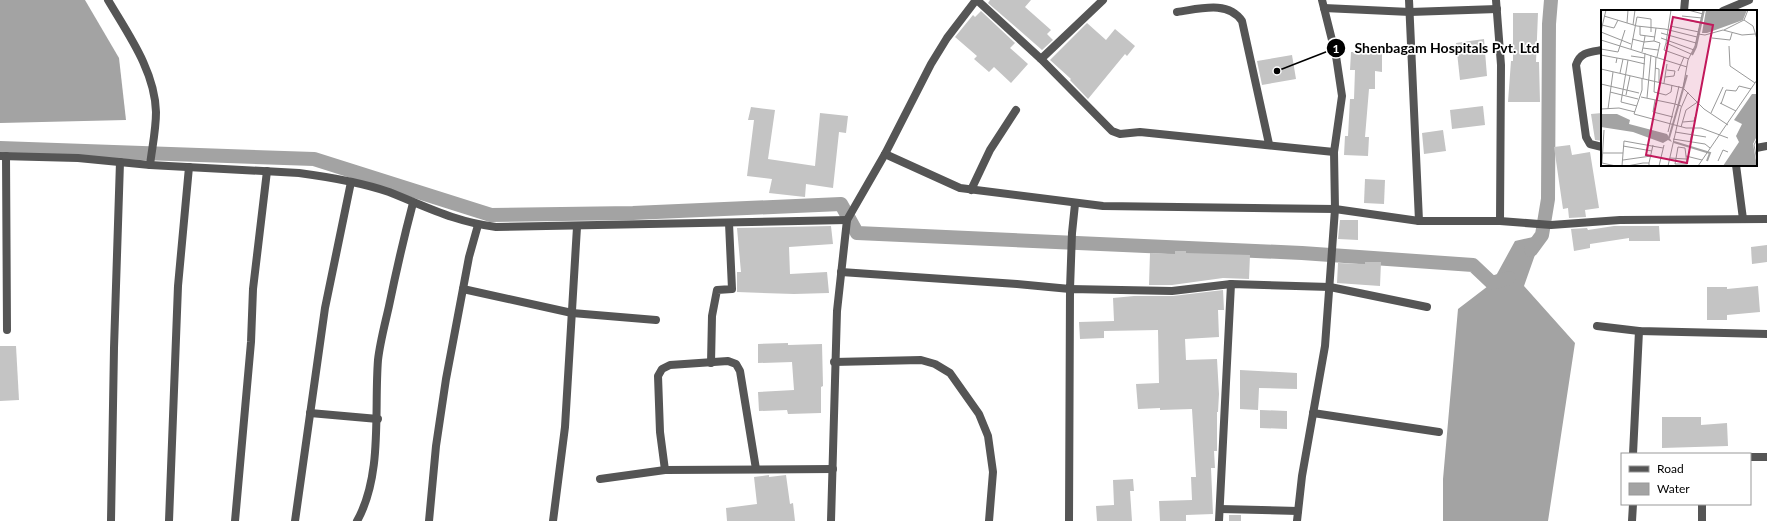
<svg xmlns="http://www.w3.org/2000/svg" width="1767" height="521" viewBox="0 0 1767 521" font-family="Lato,sans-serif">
<rect width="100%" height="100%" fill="#fff"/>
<!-- water -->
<g fill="#a3a3a3">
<path d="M0,0H85L119,58L126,120L0,123Z"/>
<path d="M1542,235L1524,286L1575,343L1548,521H1443V479L1458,309L1492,283L1515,241Z"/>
</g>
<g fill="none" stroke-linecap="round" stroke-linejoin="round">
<!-- canal -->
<g stroke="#a3a3a3" stroke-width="14">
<path d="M0,148L314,159L491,215L633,213L841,204L857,233L1302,253L1473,265L1492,283L1509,278"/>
<path d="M1531,250L1542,235L1548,199L1549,24L1551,0"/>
</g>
</g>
<!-- building -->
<g fill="#c4c4c4">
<path d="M990,0H1031L1025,7L1051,30L1047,34L1053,40L1042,50L988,3Z"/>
<path d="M981,11L1015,43L1010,48L1028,64L1011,83L994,67L989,72L974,59L977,56L955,37L973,15L975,17Z"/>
<path d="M1513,13H1538L1536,62H1539L1540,102H1508L1511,61H1513Z"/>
<path d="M1087,23L1106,40L1115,29L1135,46L1127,56L1125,54L1088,99L1070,80L1071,79L1050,60Z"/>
<path d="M1484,39L1487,76L1460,80L1456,43Z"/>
<path d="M1351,52L1382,53V72L1375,71V89H1369L1365,137H1369L1368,156L1344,155L1345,136H1348L1350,99H1354L1355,70H1350Z"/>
<path d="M1292,55L1296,79L1262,85L1257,61Z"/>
<path d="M1483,106L1485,125L1452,129L1450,110Z"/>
<path d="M751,107L775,110L768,159L815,166L820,113L848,116L846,133L839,132L833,188L806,184L805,197L769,193L772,179L747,176L754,120H748Z"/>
<path d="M1602,113V141L1595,140L1591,114Z"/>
<path d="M1443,130L1446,151L1424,154L1422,133Z"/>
<path d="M1570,145L1572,155L1590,152L1599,208L1585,210L1586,217L1569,218L1568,208L1563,209L1554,147Z"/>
<path d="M1365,179L1385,180L1384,204L1364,203Z"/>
<path d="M1340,220H1358V240L1338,239Z"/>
<path d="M831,226L833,244L789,247L790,274L827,272L829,293L794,294L737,292V272H741L737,228Z"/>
<path d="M1614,226H1659L1660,241H1629V238L1590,244V248L1574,251L1571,229L1587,228L1588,230Z"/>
<path d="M1767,245V262L1752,264L1751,247Z"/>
<path d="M1175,251H1186V253L1250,255L1249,279L1223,278L1172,285H1149L1150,253L1175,254Z"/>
<path d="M1365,262H1381L1380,286L1337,283L1338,263L1365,264Z"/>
<path d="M1758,286L1760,312L1727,315V320H1707V287H1727V289Z"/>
<path d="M1223,290L1224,310H1218L1219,337L1185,339L1186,360L1217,359L1219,394L1218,412H1217V451H1214L1215,468H1211L1213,514L1186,515V521H1160L1159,501L1192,500L1191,477H1196L1192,409L1160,410V408L1138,409L1136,384L1159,383L1158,330L1104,331V338L1080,339L1079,322L1114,321L1113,298L1134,296H1173Z"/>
<path d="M788,343V345L822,344L823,386L821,387V413L788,414L787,410L759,411L758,392L794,390L792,362L758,363V344Z"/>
<path d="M0,346H16L19,400L0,401Z"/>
<path d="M1240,370L1297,373V389L1259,388L1258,410L1240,409Z"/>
<path d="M1260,410L1287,411V429L1260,428Z"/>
<path d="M1662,417H1701V425L1727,423L1728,446L1662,448Z"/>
<path d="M769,475V477L786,475L790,504L793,503L795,521H727L726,508L757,504L754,477Z"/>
<path d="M1133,479L1134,491H1130L1132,521H1097L1096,506L1114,505L1113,480Z"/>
<rect x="1229" y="515" width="12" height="6"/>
</g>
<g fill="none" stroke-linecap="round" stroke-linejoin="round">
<!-- minor -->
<g stroke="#555" stroke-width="8">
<path d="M108,0C128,34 155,71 156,112C156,130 152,148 150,165"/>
<path d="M977,0L1041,59L1112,131L1120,134L1140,132L1334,152"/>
<path d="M1409,0L1419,221"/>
<path d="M1496,0L1501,65L1500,221"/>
<path d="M1324,8L1410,12L1497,9"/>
<path d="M1684,11L1685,0"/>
<path d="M1723,11L1749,0"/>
<path d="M1177,12C1199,9 1228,0 1242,21L1269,144"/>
<path d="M1602,50C1590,52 1580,52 1576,65L1586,137L1590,144L1602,147"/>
<path d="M1041,59L1103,0"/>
<path d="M1756,148L1767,146"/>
<path d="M885,154L960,188L1103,206L1335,209L1419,221H1500L1551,225L1620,220L1767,219"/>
<path d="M0,156L78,158L150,165L299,173C329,177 360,182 389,192C427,207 455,222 496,227L847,220"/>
<path d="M6,156L7,330"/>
<path d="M1736,165L1743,219"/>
<path d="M971,190L990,150L1016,110"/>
<path d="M841,272L1017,284L1070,289L1072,233L1075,204"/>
<path d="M463,289L572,313L656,320"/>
<path d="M1597,326L1639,331L1767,334"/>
<path d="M834,362L921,360L935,364L950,373L979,414L988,436L993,472L989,521"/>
<path d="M711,363L712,316L717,290L732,289L729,223"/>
<path d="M310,413L378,419"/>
<path d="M1313,413L1439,432"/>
<path d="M1633,454L1639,331"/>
<path d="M1750,457H1767"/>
<path d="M665,470L660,432L658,376L662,369L670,365L728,361L736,364L740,371L756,469"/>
<path d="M600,479L665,470L833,469"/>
<path d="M1220,509L1298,511"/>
<path d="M111,521L114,348L120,162"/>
<path d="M169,521L178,286L189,167"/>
<path d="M235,521L251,342L253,289L267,171"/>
<path d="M295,521L325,308L351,182"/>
<path d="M357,521C383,475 374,410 378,360C380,342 385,324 389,306C396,272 404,237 413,203"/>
<path d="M429,521L436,446L446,379L469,257L478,225"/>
<path d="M553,521L565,427L577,227"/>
<path d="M831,521L837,311L847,220L885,154L931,64L947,38L976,0"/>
<path d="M1069,521L1070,289L1172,291L1231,284L1330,287L1427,307"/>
<path d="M1219,521L1231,284"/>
<path d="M1297,521L1302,476L1325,346L1335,209L1334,152L1342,96L1336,56L1322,0"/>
<path d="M1632,521L1633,504"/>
<path d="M1702,521V504"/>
</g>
</g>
<!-- overview -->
<g transform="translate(1601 10)">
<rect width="156" height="156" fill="#fff"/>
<path d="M105,0H146L142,10L106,23H101ZM151,84H156V126L152,134L156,156H122L138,132L135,126L141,114L133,110ZM0,104H16L29,110L28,114L66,124L71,132L67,130L62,133L32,122L0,117Z" fill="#a3a3a3"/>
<path fill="none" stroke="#a3a3a3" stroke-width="2" d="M91,45L95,37L103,0M68,128L86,65M73,132L109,143L106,151"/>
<path fill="none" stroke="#999" stroke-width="1" d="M70,0L65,33L90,44M87,0L102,4M3,6L36,16L64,19L96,27M81,6L101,8M86,10L100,13M143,10L152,16L156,29M26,13L27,0M1,15L13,18L17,10M32,15L34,0M39,16V25L54,27M69,16L98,22M55,18L53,31L59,33L56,47M123,20L143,10L147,0M0,21L5,0M0,22L30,34M60,23L95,33M97,24L104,25L122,20L141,25L154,24M44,26L43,32L53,31M60,28L93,40M111,28L129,30L131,23M31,29L43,32L41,42M0,30L86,57M65,33L63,40L88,49M128,36L129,56L154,73M42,38L57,40M0,39L17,42L24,20M30,39L36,7L50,9V22M0,45L16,48M30,46L44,48M55,47L53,82L65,85L70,82L71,75M27,50L44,54M15,53L16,48L27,50L20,92L36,96M54,58L58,59V72M0,59L82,78L103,99L127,115M77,61L83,47M19,63L22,49M64,67L73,66L74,61L66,60M41,69V80L33,104L85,118H100L127,128M42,69L44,43M63,73L66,54M0,74L38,83M78,76L74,94L80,96M82,78L87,50L94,36L102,0M9,82L37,89M25,85L29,66M40,87L74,94L67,122M46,88L50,45M54,90L52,102L72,107M119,93L135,101M120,94L125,80L135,81L138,76L150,79M0,99L18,98L34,102M7,99L12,62M110,103L122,77M82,112L93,111L94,107M80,117L85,100L98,91M3,120L1,153L15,156M74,122L105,127M72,129L104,134L109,138M156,129L153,135L156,151M89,132L92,118M22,136L51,141M77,137L84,138L86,154H74ZM0,143H22M85,146L101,150M69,148L85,149M22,150L50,146M117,151L122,140L127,142M48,153L52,135M21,156L23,131L62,138M26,156L42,153H48V156M58,156L63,135M67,156L80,98L87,82M97,156L156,70"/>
<path fill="#c2185b" fill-opacity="0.15" stroke="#c2185b" stroke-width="2" d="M72,7L112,15L86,153L45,145Z"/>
<rect width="156" height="156" fill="none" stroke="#000" stroke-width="2"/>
</g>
<!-- callouts -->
<path fill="none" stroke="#000" stroke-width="1.5" d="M1277 71L1336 48"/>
<g fill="#000" stroke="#fff" stroke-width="1.5">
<circle cx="1277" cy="71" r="4"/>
<circle cx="1336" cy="48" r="10"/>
</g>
<g font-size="12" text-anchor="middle" font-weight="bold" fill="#fff">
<text x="1336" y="53">1</text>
</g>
<g font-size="14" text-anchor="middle" font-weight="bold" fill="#000" stroke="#fff" stroke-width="3.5" stroke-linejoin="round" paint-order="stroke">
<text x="1447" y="53">Shenbagam Hospitals Pvt. Ltd</text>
</g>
<!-- legend -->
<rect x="1621" y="453" width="130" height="52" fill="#ffffff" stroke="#999999"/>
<rect x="1629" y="466" width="20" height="6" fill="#555555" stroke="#999999"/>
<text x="1657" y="473" font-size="12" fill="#000000">Road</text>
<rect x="1629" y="483" width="20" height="12" fill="#a3a3a3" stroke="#999999"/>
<text x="1657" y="493" font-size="12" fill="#000000">Water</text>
</svg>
